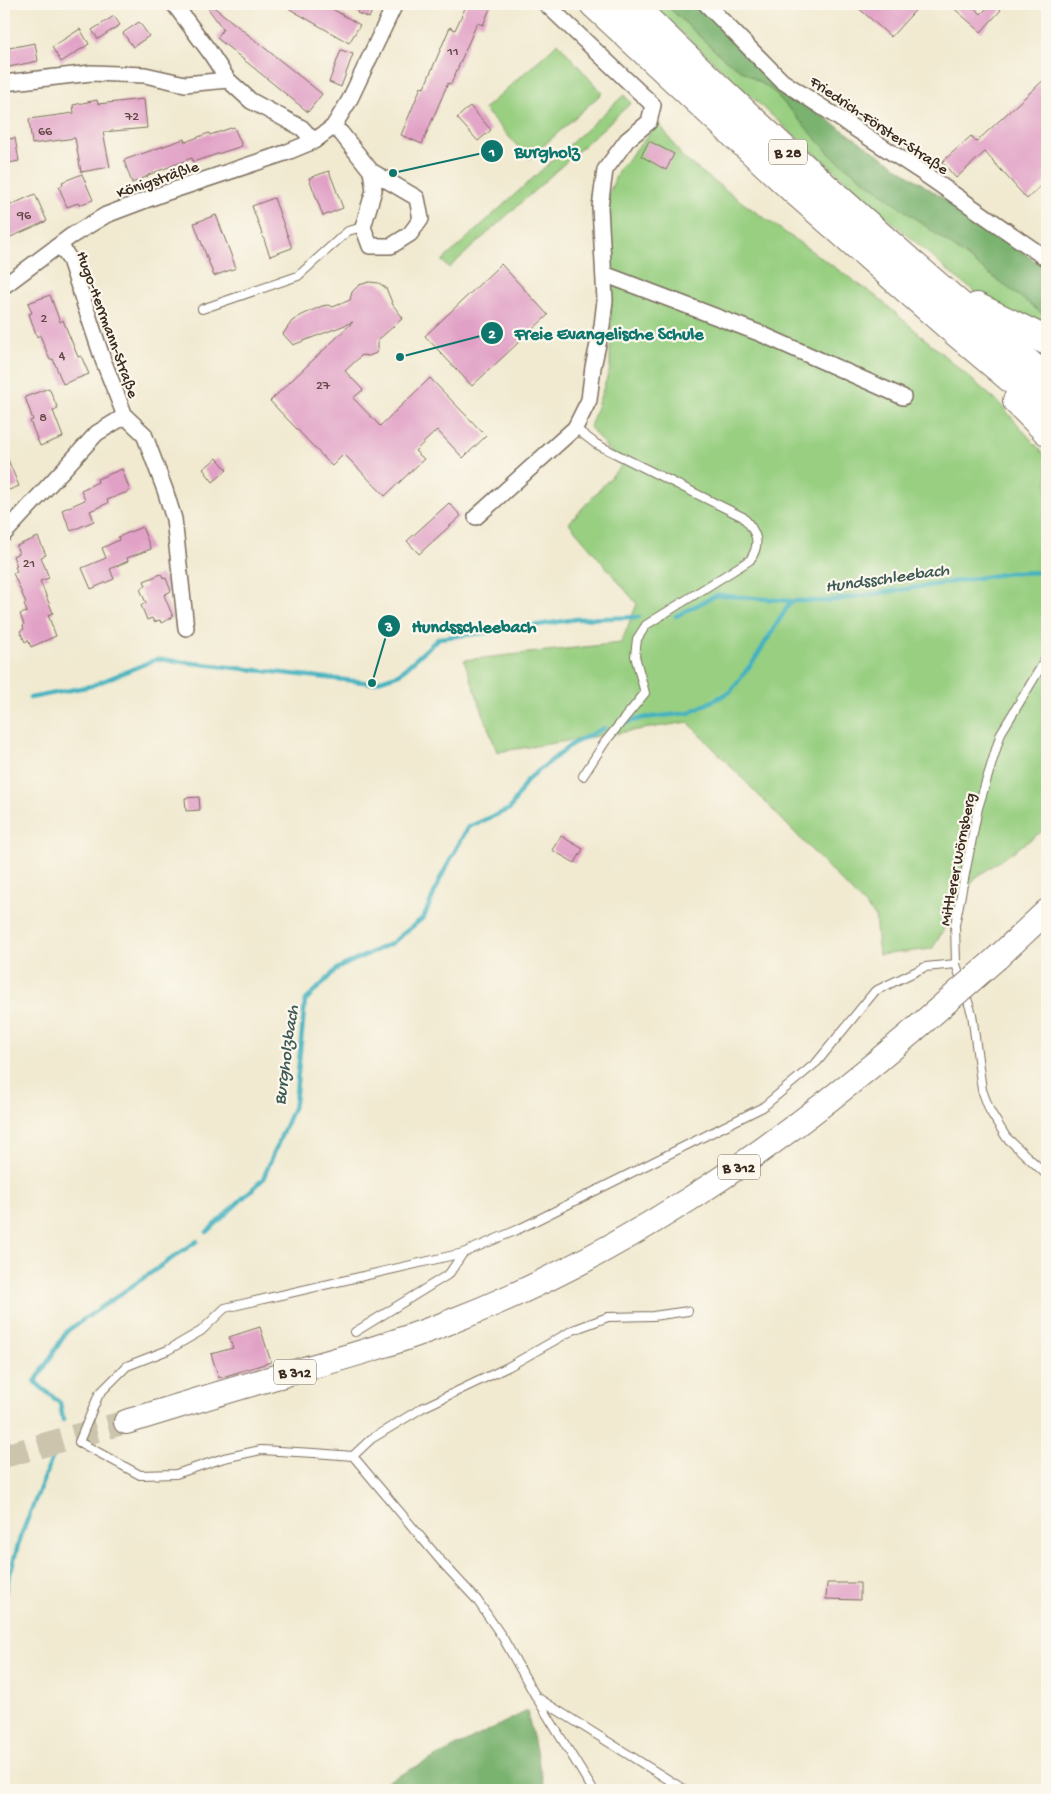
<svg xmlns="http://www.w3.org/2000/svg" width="1051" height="1794" viewBox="0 0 1051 1794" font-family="'Gochi Hand',sans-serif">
<rect width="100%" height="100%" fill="#fbf7ec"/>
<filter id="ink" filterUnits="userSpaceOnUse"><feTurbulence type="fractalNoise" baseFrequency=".02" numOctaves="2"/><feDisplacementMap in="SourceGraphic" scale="10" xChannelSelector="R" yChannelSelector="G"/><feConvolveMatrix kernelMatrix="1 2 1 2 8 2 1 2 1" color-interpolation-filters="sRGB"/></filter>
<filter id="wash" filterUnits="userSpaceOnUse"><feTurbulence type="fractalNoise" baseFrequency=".0096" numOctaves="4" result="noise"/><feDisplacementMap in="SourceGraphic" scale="20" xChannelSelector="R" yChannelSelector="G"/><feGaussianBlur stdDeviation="1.12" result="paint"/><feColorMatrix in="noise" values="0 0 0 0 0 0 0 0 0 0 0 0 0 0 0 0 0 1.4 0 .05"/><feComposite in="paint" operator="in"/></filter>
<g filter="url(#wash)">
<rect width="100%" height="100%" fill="#f1ead1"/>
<!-- green -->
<g fill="#98cf81" stroke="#6a7c50">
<path d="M651,4H665L723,58L773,91L832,156L1047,317V334L1011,319L953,275L779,122Z"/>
<path d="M558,43L602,93L529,159L484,109Z"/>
<path d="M624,95L631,103L449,268L442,261Z"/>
<path d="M659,123L683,158L743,203L877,297L1000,404L1047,458V828L975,878L932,949L879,955L875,916L688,722L497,752L464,660L621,643L637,604L569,523L621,466L590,427L610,369L611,290L608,196L619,169Z"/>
</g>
<!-- forest -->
<g fill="#7ab26f" stroke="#5a6e46">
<path d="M665,4H699L784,90L1047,269V317L832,156L773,91L723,58Z"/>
<path d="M527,1711L545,1790H370Z"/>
</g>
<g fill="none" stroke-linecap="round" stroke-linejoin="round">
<!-- stream -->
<g stroke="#43b2bf" stroke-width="4.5">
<path d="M676,616L717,595L791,601H828L1010,573L1047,572"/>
<path d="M30,698L91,686L157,659L372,683L399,674L439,638L494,632L576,619L639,617"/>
<path d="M621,724L643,718L689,713L730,692L755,659L791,601"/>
<path d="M207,1232L263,1179L295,1103L305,1001L338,968L392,943L424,917L441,877L468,827L510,809L527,780L572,744L604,728"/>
<path d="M63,1420L60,1403L35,1382L67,1331L197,1241"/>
<path d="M4,1595L20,1538L55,1451"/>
</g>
</g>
<g id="blocks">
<!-- building -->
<g fill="#e1a0c6">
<path d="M210,4L322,94L308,112L217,38L223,29L207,7Z"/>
<path d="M281,4H324L360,25L349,43Z"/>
<path d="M361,4H375L369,18L357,13Z"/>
<path d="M467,4H492L483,25L477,23L451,84L448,83L422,144L401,135L421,87L424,88L450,27L455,30Z"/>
<path d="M854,4H921L891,37Z"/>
<path d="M949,4H970L981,14L991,4H994L1001,10L981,32Z"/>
<path d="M114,16L120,25L98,39L92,30Z"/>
<path d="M139,22L149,36L133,47L123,33Z"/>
<path d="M80,29L89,44L61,62L52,47Z"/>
<path d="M35,43L38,61L4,68V49Z"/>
<path d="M341,50L353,54L341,87L329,82Z"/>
<path d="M1047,77V180L1027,199L985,152L956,178L942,162L971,136L976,142Z"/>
<path d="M144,99L147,128L103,132L110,167L81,172L75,138L32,144L29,119L74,113L73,105L97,100L98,104Z"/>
<path d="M470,106L491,130L478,141L457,118Z"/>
<path d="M234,127L242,146L193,162L192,158L148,175V176L132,183L124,160L184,139L185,142L209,133L210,135Z"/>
<path d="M15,138L19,161L4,164V140Z"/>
<path d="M649,141L674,154L666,170L641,156Z"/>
<path d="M329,171L343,208L323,216L309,178Z"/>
<path d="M82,174L93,200L79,205L78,203L67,207L59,187L63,185L62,182Z"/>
<path d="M35,194L47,221L4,240V208Z"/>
<path d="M274,198L292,248L270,256L252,206Z"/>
<path d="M216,215L236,268L214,276L194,223Z"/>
<path d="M501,264L548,315L472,386L425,336Z"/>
<path d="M369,282L379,283L386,288L393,305L403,318L378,340V349L376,353L369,356L362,355L345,371L363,390L353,398L380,426L430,378L486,436L463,458L437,430L415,451L424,459L385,496L344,454L332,466L270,401L353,322L293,345L283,334L292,321L302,315L322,306L328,305L333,307L350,300L352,292L359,285Z"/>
<path d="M50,295L60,322L63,320L78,357L81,356L89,374L63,384L53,359L50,360L40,335L37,337L29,314L32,313L28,303Z"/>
<path d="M49,388L58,409L53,411L63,437L40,446L30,421L33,420L25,397Z"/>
<path d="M4,450L19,486L4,492Z"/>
<path d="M217,458L227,470L213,482L203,469Z"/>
<path d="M122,469L130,491L107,500L108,503L90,511L94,521L71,531L62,510L85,500L81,490L98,482L97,479Z"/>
<path d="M449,503L461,516L419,554L407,541Z"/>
<path d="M142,527L151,549L127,558L128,561L110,569L114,579L91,589L82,568L106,558L102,548L119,540L118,537Z"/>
<path d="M38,537L46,555L41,557L49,578L40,581L53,613L48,615L56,636L31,647L28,640L25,642L20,631L24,629L23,626L24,625L20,614L27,612L24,604L26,603L13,573L17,571L15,567L17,566L13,556L19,553L16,546Z"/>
<path d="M161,574L164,579L166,578L171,591L164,595L173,617L161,623L160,620L154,622L152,618L147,620L141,605L146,603L140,589L146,586L144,581Z"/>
<path d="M199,797L200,810L186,811L185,798Z"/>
<path d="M561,836L583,849L575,863L552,850Z"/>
<path d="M260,1327L271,1362L219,1378L211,1354L233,1348L229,1337Z"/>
<path d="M827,1583H860V1600L826,1599Z"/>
</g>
</g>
</g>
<g filter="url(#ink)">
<use href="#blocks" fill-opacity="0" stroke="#7b6d5d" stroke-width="1"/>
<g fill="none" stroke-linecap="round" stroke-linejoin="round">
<!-- primary-tunnel -->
<path stroke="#cdc4ad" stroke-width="24" stroke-dasharray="24 12" stroke-linecap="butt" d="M4,1456L126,1422"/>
<defs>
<g id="lane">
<path d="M202,309L298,276L348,231L363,227"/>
<path d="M575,428L596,444L743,517C756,531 762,543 750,560L646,625L637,639L635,656L645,693L605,742L583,776"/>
<path d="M1047,657L1001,733L978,808L955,925L956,964L972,1014L982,1090L990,1111L1006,1137L1047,1175"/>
<path d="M355,1332L449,1274L463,1253"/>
<path d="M353,1456L371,1439L422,1408L508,1367L573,1330L608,1317L653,1316L688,1311"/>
<path d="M538,1698L685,1790"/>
<path d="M593,1790L536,1697L503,1638L477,1600L440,1560L353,1456L314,1453L261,1450L224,1458L176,1474L140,1475L79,1442L99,1394L127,1366L168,1350L201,1331L225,1308L463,1253L517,1230L763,1107L817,1062L875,991L925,967L956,964"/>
<path d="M886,1790L894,1789L897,1790"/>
</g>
<g id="street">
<path d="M174,4L209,51L228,80L251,101L302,128L314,141"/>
<path d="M706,4L782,81L923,173L1047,259"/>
<path d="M4,83L91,73L145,75L185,84L228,80"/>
<path d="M333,127L341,133L371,171L417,198L421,219L410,234L391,246H370L363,227L374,190L371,171"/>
<path d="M60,245L70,260L103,360L125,416L144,434L165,490L174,519L186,628"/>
<path d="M604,274L759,333L903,397"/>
<path d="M4,286L71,236L106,215L159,195L285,153L314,141L333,127L349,101L395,4"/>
<path d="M476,517L575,428L589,400L593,367L602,326L605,300L600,207L605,170L627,140L649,122L653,105L546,4"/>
<path d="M4,534L97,433L125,416"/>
</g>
<g id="primary">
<path d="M997,958L1047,911"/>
<path d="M126,1422C176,1407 226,1391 276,1377C332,1361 387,1346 442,1325C616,1259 771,1153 912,1032"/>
</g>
<g id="highway">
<path d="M594,4L793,189L951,328L1047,409"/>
<path d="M631,4C764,135 904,260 1047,379"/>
<path d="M977,307L1047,341"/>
<path d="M1017,401L1047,431"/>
</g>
</defs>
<!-- lane casing -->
<use href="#lane" stroke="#7b6d5d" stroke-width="10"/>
<!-- street casing -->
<use href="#street" stroke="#7b6d5d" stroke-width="18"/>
<!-- primary casing -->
<use href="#primary" stroke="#7b6d5d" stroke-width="26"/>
<!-- highway casing -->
<use href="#highway" stroke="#7b6d5d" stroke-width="30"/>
<!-- lane -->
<use href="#lane" stroke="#fff" stroke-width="8"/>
<!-- street -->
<use href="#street" stroke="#fff" stroke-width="15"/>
<!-- primary -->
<use href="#primary" stroke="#fff" stroke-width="24"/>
<!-- highway -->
<use href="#highway" stroke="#fff" stroke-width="28"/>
<defs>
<path id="primary-bridge" d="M912,1032L997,958"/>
</defs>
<!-- primary-bridge casing -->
<use href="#primary-bridge" stroke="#7b6d5d" stroke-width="26" stroke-linecap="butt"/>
<!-- primary-bridge -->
<use href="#primary-bridge" stroke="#fff" stroke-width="24"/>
</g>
</g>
<g text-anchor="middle" stroke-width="4.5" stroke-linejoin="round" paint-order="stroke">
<!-- number labels -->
<g font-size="14" fill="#644848">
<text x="453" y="55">11</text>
<text x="132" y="120">72</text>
<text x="45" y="135">66</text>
<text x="24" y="219">96</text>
<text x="44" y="322">2</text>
<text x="62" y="359">4</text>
<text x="323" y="389">27</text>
<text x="43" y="421">8</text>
<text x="29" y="567">21</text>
</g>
<!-- shield labels -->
<g fill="#fbf7ec" stroke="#75685c" stroke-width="1">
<rect x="769" y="139.5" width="38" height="25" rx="4"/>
<rect x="718" y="1154.5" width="42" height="25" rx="4"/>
<rect x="274" y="1359.5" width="42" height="25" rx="4"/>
</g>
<g font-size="15" font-weight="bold" fill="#3b2a1e">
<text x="788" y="157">B 28</text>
<text x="739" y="1172">B 312</text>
<text x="295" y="1377">B 312</text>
</g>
<!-- street labels -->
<g font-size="16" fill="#3b2a1e" stroke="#fbf7ec">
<text transform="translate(880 124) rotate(34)" y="6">Friedrich-Förster-Straße</text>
<text transform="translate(157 178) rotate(-19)" y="6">Königsträßle</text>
<text transform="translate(109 324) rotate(70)" y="6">Hugo-Herrmann-Straße</text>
<text transform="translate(956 859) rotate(-79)" y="6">Mittlerer Wörnsberg</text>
</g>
<!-- water labels -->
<g font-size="18" font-style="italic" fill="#3e5a56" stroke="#fbf7ec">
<text transform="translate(887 577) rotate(-8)" y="6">Hundsschleebach</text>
<text transform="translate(285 1055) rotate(-82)" y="6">Burgholzbach</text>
</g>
</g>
<!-- callouts -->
<path fill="none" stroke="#0f766e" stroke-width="2" d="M393 173L492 151M400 357L492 333M372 683L389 626"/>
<g fill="#0f766e" stroke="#fbf7ec" stroke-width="2">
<circle cx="393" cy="173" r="5"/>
<circle cx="400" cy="357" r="5"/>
<circle cx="372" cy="683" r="5"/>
<circle cx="492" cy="151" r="12"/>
<circle cx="492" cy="333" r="12"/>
<circle cx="389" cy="626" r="12"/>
</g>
<g font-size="15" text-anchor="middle" font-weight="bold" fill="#fff">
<text x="492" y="156">1</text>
<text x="492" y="338">2</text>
<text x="389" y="631">3</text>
</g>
<g font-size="18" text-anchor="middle" font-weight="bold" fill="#0f766e" stroke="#fbf7ec" stroke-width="4.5" stroke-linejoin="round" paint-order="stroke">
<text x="547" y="157">Burgholz</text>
<text x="609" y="339">Freie Evangelische Schule</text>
<text x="474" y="632">Hundsschleebach</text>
</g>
<!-- margin -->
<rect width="1051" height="1794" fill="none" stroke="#fbf7ec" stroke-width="20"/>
</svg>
